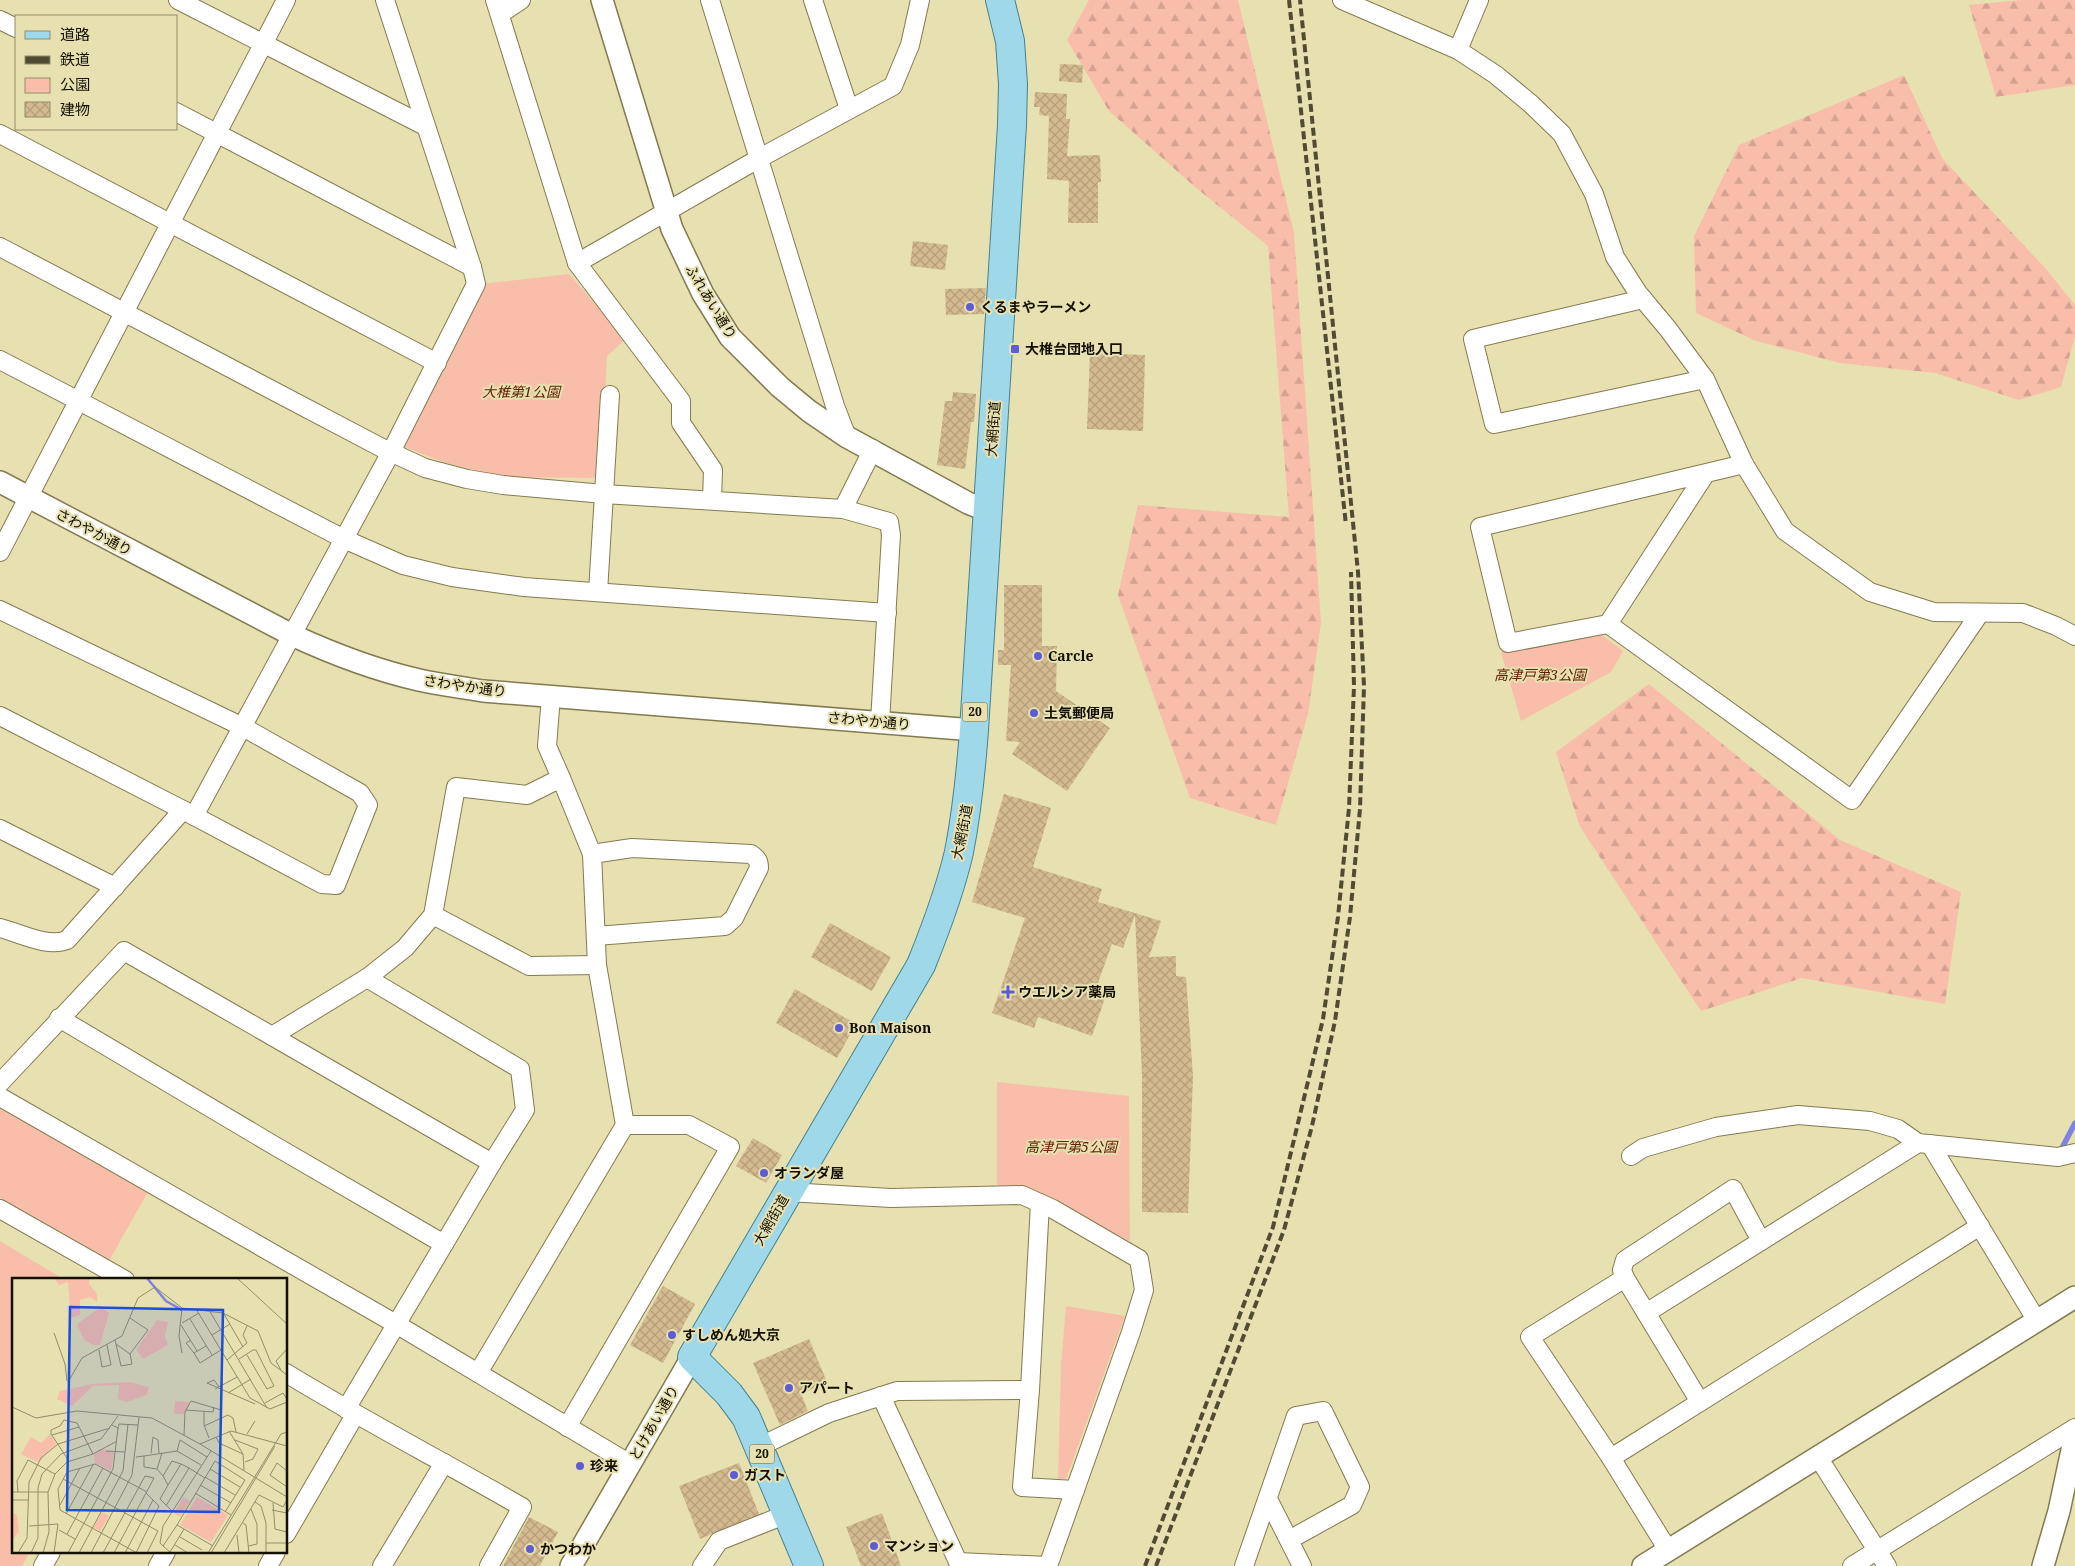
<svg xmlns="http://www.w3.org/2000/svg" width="2075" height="1566" viewBox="0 0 2075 1566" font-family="'Noto Serif','Noto Sans JP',serif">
<defs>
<pattern id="forest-firs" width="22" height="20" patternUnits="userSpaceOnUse" patternTransform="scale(1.25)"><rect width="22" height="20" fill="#f9beaa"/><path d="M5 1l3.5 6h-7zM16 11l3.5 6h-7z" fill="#d5a291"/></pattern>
<pattern id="building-cross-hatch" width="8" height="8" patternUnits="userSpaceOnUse" patternTransform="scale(1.25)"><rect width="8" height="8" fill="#d4ba91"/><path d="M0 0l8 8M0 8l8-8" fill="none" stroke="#b59f7b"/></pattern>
</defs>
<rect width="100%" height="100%" fill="#e7e0b1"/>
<!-- green -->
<g fill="#f9beaa">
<path d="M569,274L626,339L607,356L601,478L504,477L446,463L405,447L404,439L481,284Z"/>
<path d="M1595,630L1623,651L1611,672L1521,721L1501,652Z"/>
<path d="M997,1082L1129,1096L1130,1241L1030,1191L997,1189Z"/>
<path d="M0,1104L149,1190L109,1261L0,1198Z"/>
<path d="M0,1241L65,1280H14V1552H30L22,1566H0Z"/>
<path d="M1066,1306L1125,1316L1066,1479H1058L1061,1365Z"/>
</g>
<!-- forest -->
<g fill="url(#forest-firs)">
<path d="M1089,0H1238L1294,233L1321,623L1308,714L1276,825L1190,798L1118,595L1138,505L1289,517L1268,246L1195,187L1109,111L1067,40Z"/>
<path d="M2022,0H2075V85L1996,97L1969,5Z"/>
<path d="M1904,75L1942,158L2046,269L2075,305V336L2061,387L2019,400L1935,373L1840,363L1756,341L1696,313L1694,236L1739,145Z"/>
<path d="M1649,684L1840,840L1961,892L1945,1004L1802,978L1701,1011L1580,827L1556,752Z"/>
</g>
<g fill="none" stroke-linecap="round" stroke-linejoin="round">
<!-- stream -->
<path stroke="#7e83e2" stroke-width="5.5" d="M2062,1148L2075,1123"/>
</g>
<!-- building -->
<g fill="url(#building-cross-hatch)">
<path d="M1060,64L1083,65L1082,83L1059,81Z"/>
<path d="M1035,92L1067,94L1066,119H1070L1067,156L1100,155L1101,182H1098V223H1068L1069,181L1047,179L1049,116L1039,115L1040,107H1034Z"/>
<path d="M913,241L948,245L945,270L910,266Z"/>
<path d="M986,288L984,314L946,315L945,289Z"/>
<path d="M1090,353L1145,355L1143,431L1087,429Z"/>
<path d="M953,392L976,394L974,422H971L965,469L937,465L945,401H952Z"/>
<path d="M1004,585H1042V646H1057L1056,691L1110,728L1067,791L1012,754L1020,742L1006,741L1011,665H998V650H1004Z"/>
<path d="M1004,794L1051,808L1033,867L1102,889L1098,902L1161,921L1149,957L1176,956V976L1186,977L1193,1076L1188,1213L1142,1212V1075L1135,915L1123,948L1112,944L1095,991L1106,995L1092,1036L1038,1017L1034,1028L992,1013L1025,918L972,902Z"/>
<path d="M830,923L891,957L872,991L811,957Z"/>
<path d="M795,989L856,1024L837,1058L776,1023Z"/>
<path d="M753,1138L782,1155L766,1183L736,1166Z"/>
<path d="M663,1286L695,1304L663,1363L630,1345Z"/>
<path d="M809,1339L827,1382L801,1394L808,1411L780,1425L753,1363Z"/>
<path d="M739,1463L759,1514L700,1539L679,1486Z"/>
<path d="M882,1513L901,1566H861L846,1527Z"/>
<path d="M529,1517L558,1532L540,1566H503Z"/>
</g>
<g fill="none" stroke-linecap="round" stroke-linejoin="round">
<defs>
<g id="minor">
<path d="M178,0L425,126"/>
<path d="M495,0L577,263L681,401V423L713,470L712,500"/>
<path d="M710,0L835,406L847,437"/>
<path d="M813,0L849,109"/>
<path d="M1342,0L1458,50L1496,75L1531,104L1562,134L1594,194L1615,257L1638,293L1668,329L1705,379L1744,464L1785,531L1870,592L1934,612L2023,613L2056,626L2075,636"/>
<path d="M500,14L521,0"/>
<path d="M0,20L16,28"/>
<path d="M1458,50L1479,0"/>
<path d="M176,112L472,267"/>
<path d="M0,134L437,363"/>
<path d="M0,247L384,449L425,468L467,479L503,485L604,494L843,509L873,449"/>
<path d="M577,263L758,159L893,86L910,45L920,0"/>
<path d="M1643,299L1473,339L1494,424L1705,379"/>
<path d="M0,360L344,539L403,565L452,577L524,587L887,613"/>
<path d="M1706,473L1608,624L1508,643L1480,527L1744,464"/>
<path d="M843,509L889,522L891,535L880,722"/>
<path d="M0,552L286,0"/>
<path d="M598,592L610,395"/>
<path d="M0,610L243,727L360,793L368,805L336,885L322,884L183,810L0,716"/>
<path d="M1608,624L1852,800L1980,613"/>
<path d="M194,816L391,452L476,284L472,267L385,0"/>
<path d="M0,829L115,887"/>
<path d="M592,854L632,848L751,854C757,858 759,861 759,868L734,918L725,926L596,936"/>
<path d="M433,915L529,966L597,965"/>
<path d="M0,928C20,933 47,948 67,940L183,810"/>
<path d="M367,978L520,1069L525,1110L492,1163"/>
<path d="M59,1018L275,1146L444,1244L492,1163L272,1036"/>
<path d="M0,1083L124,951L272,1036L367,978L405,948L433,915L456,787L527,795L561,778L547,746L551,696"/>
<path d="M0,1097L396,1324L630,1464"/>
<path d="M1930,1144L2037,1321"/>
<path d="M1631,1156L1643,1148L1716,1127L1798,1115L1870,1121L1898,1129L1918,1143L2058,1157L2075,1153"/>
<path d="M788,1192L891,1198L1022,1195L1053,1209L1139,1259L1144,1290L1131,1332L1048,1566L958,1562"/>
<path d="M1040,1203L1030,1390L1022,1487L1075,1490"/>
<path d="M0,1209L125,1280"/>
<path d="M1625,1278L1622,1270L1625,1260L1733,1189L1761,1241"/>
<path d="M1646,1313L1918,1143"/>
<path d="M286,1373C363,1420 444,1462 522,1507L489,1566"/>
<path d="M478,1373L625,1125L597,965L592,854L561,778"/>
<path d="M881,1396L960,1566"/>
<path d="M346,1409L444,1244"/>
<path d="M567,1427L730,1147L689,1125H625"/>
<path d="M759,1447L829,1413L897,1391L1030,1390"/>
<path d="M1818,1457L1887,1566"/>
<path d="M1611,1458L1980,1226"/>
<path d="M1268,1499L1302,1566"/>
<path d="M286,1534L355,1415"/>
<path d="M1668,1550L1611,1458L1530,1337L1625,1278L1700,1402"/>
<path d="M43,1566L51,1552"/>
<path d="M158,1566L166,1552"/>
<path d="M268,1566L276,1552"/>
<path d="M382,1566L444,1463"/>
<path d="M702,1566L719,1541L787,1514"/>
<path d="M1244,1566L1296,1416L1323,1411L1360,1487L1352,1505L1289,1540"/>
<path d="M1852,1566L2075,1428"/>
</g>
<g id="tertiary">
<path d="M602,0L672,229L703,294L730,337L780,387L809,411L847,437L968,503L988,511"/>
<path d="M0,482L292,635C333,654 375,670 419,680C440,685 462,687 483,691L974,730"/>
<path d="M571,1566L692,1357"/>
<path d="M1643,1566L2075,1297"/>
<path d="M2043,1566L2059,1511L2075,1436"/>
</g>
<path id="primary" d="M809,1566L746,1417L729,1394L692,1357L921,965C936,928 950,891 959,852C967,811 971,771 974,730L1012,125L1013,84L1010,41L1000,0"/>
</defs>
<!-- minor casing -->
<use href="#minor" stroke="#837b50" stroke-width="20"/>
<!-- tertiary casing -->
<use href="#tertiary" stroke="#837b50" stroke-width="24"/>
<!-- primary casing -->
<use href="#primary" stroke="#44828f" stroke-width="30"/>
<!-- minor -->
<use href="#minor" stroke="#fff" stroke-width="18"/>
<!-- tertiary -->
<use href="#tertiary" stroke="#fff" stroke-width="21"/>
<!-- primary -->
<use href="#primary" stroke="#9fd9e9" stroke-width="28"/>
<!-- rail -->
<g stroke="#504c34" stroke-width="4" stroke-dasharray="8 4" stroke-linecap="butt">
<path d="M1289,0L1346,525"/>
<path d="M1145,1566L1273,1227L1323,1019L1338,917L1349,808L1354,686L1351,572"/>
<path d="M1156,1566L1284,1230L1312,1126L1335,1021L1350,917L1360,809L1364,686L1358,572L1300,0"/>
</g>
</g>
<!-- markers -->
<g fill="#5e5bd3" stroke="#e7e0b1" stroke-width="2">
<circle cx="970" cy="307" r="5"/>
<rect x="1010" y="344" width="10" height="10" rx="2.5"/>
<circle cx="1038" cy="656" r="5"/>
<circle cx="1034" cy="713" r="5"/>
<path d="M1005.5 984.5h5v5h5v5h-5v5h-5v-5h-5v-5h5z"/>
<circle cx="839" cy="1028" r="5"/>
<circle cx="764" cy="1173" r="5"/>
<circle cx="672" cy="1335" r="5"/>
<circle cx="789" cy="1388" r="5"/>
<circle cx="580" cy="1466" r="5"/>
<circle cx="734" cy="1475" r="5"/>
<circle cx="874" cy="1546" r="5"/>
<circle cx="530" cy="1549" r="5"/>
</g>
<g text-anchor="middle" stroke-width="4" stroke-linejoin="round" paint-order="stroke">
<!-- shield labels -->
<g fill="#e7e0b1" stroke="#534e36" stroke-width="1">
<rect x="962.5" y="702.5" width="25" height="19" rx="4"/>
<rect x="749.5" y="1444.5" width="25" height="19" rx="4"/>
</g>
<g font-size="12" font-weight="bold" fill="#131002">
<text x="975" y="716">20</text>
<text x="762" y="1458">20</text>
</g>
<!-- street labels -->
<g font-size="14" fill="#131002" stroke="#e7e0b1">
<text transform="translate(711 302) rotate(59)" y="5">ふれあい通り</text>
<text transform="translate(993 429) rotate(-86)" y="5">大網街道</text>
<text transform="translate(94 532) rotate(28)" y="5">さわやか通り</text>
<text transform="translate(465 686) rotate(8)" y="5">さわやか通り</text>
<text transform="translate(869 721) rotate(5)" y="5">さわやか通り</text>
<text transform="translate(962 832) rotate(-79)" y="5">大網街道</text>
<text transform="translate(771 1220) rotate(-60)" y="5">大網街道</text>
<text transform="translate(654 1423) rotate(-60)" y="5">とけあい通り</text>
</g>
<!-- poi labels -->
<g font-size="14" font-weight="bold" fill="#131002" stroke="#e7e0b1" text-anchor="start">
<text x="980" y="312">くるまやラーメン</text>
<text x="1025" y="354">大椎台団地入口</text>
<text x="1048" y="661">Carcle</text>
<text x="1044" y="718">土気郵便局</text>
<text x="1018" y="997">ウエルシア薬局</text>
<text x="849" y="1033">Bon Maison</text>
<text x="774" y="1178">オランダ屋</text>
<text x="682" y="1340">すしめん処大京</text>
<text x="799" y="1393">アパート</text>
<text x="590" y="1471">珍来</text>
<text x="744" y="1480">ガスト</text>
<text x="884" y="1551">マンション</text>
<text x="540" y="1554">かつわか</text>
</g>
<!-- park labels -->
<g font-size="14" font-style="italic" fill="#642107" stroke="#e7e0b1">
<text x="521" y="397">大椎第1公園</text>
<text x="1540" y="680">高津戸第3公園</text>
<text x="1071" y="1152">高津戸第5公園</text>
</g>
</g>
<!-- overview -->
<g transform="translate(12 1278)">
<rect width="275" height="275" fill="#e7e0b1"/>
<path d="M163,123L178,124L172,136H162ZM38,156L44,166L25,184L9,176L19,159L29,165ZM89,171L102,174L99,193L83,185L82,177ZM171,219L178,223L168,239L162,235ZM185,219L216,237L199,264L168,247ZM90,234L97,238L88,253L82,249Z" fill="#f9beaa"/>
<path d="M42,0H78L77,6L85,16V24L78,19L68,22V37L59,40L56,4L47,7ZM89,29L97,35L88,67H81L72,62L65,46ZM145,42L156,44L153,58L156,67L131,81L124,72ZM118,104L137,109L135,117L115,124L106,121L107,107L81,108L60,128L45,121L48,113L80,106ZM0,234L5,237L7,254L0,262Z" fill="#f9beaa"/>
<path fill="none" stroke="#7e83e2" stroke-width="2.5" d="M135,0L154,23L170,32"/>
<path fill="none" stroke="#928d6b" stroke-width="1" d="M225,0L275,46M184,31L238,120L258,131L275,124M197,32L255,130M212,36L231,69M178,41L200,77M170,45L187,35M169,47L185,73M42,55L53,86L55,103M200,57L218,46M103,62L104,66L109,88L120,86L118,76L104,66M179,62L174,65L182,75M194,68L182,75L188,85L209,72M87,72L90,89L99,87L95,67M170,75L167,58L170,30M118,76L136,52L118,40M227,81L241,72H244L262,108L255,111L235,77M215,82L235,65L231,57L235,48M269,92L264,83L275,71M56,104L70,80L110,58L126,20L143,9L170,30L211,35L246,53L259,85L275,97M207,109L202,102L195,105L243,126M203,111L225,99M216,115L239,101M253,125L271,115L275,121M0,129L24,140L65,133L140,140L188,166L219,153L275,168M174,132L201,134L202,129M192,134V147L197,160M192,148L216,137L221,140L224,154M106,150L107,146L126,147M217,153L231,176L232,192M235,156L243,143M40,157L67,149M172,157L173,134L179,123L209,132V141M204,159L207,165L231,176M223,162L246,171L241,181L233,184M188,166L275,219M94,173L113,174M165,173L168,162L195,179M139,175L141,159L146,162L147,175M132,178L165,173L189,187M124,179L132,178V189L145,191L151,198L156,207L148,221L161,234M57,183L39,156V152L48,148L52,142L65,145L81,176M177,190L193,200M145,191L150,175M198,191L228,209M275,193L265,185L258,197L275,209M151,198L160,183L169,186M193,199L223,217M51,201L146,253L135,275M188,207L219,225M0,214H36M6,214L5,203L16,182L43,196M183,215L219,237M0,222H16M243,224L249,228L254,245V275M261,225L263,251L275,254M48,227L68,190M154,228L177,190L169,186L156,207M260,232L275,235M54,236L81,187M231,245L234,247L237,275M165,247L203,183L233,202L213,234M17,248L46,246L42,275M47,252L63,261M55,256L91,190M225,257L227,275M168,259L190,272M254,265H275M163,267L176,275M151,268L148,265L151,248L199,173M237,268L245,266V246L239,231M158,274L172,251L201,268M158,274L151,268L165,247L172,251M6,275L15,260L17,204L29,180L46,166L98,150M19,275L26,260V210L30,196L49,176L89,161L106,138M31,275L37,254L36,214L43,196L55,184L81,176L105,163M56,275L101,191L106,150L100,147M67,275L111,193L116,146M79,275L120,197L127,139M91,275L133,198L142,200L102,275M113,275L141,222M124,275L147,228L134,215M125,275L48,232L46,211L55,194L83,186L135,214M196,275L269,156L275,154M199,275L263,168M212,275L247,217L271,229L275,222"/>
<path fill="#1d4ed8" fill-opacity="0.15" stroke="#1d4ed8" stroke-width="2.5" d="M58,29L211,32L207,234L55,232Z"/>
<rect width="275" height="275" fill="none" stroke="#131002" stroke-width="2.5"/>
</g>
<!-- legend -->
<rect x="15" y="15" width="162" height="115" fill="#e7e0b1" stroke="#928d6b"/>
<rect x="25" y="31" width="25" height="8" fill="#9fd9e9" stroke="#928d6b"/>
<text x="60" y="40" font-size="15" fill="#131002">道路</text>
<rect x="25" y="56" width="25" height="8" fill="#504c34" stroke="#928d6b"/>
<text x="60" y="65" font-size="15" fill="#131002">鉄道</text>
<rect x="25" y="78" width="25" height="15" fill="#f9beaa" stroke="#928d6b"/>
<text x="60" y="90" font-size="15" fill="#131002">公園</text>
<rect x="25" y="102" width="25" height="15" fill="url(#building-cross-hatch)" stroke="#928d6b"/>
<text x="60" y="115" font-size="15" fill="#131002">建物</text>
</svg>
